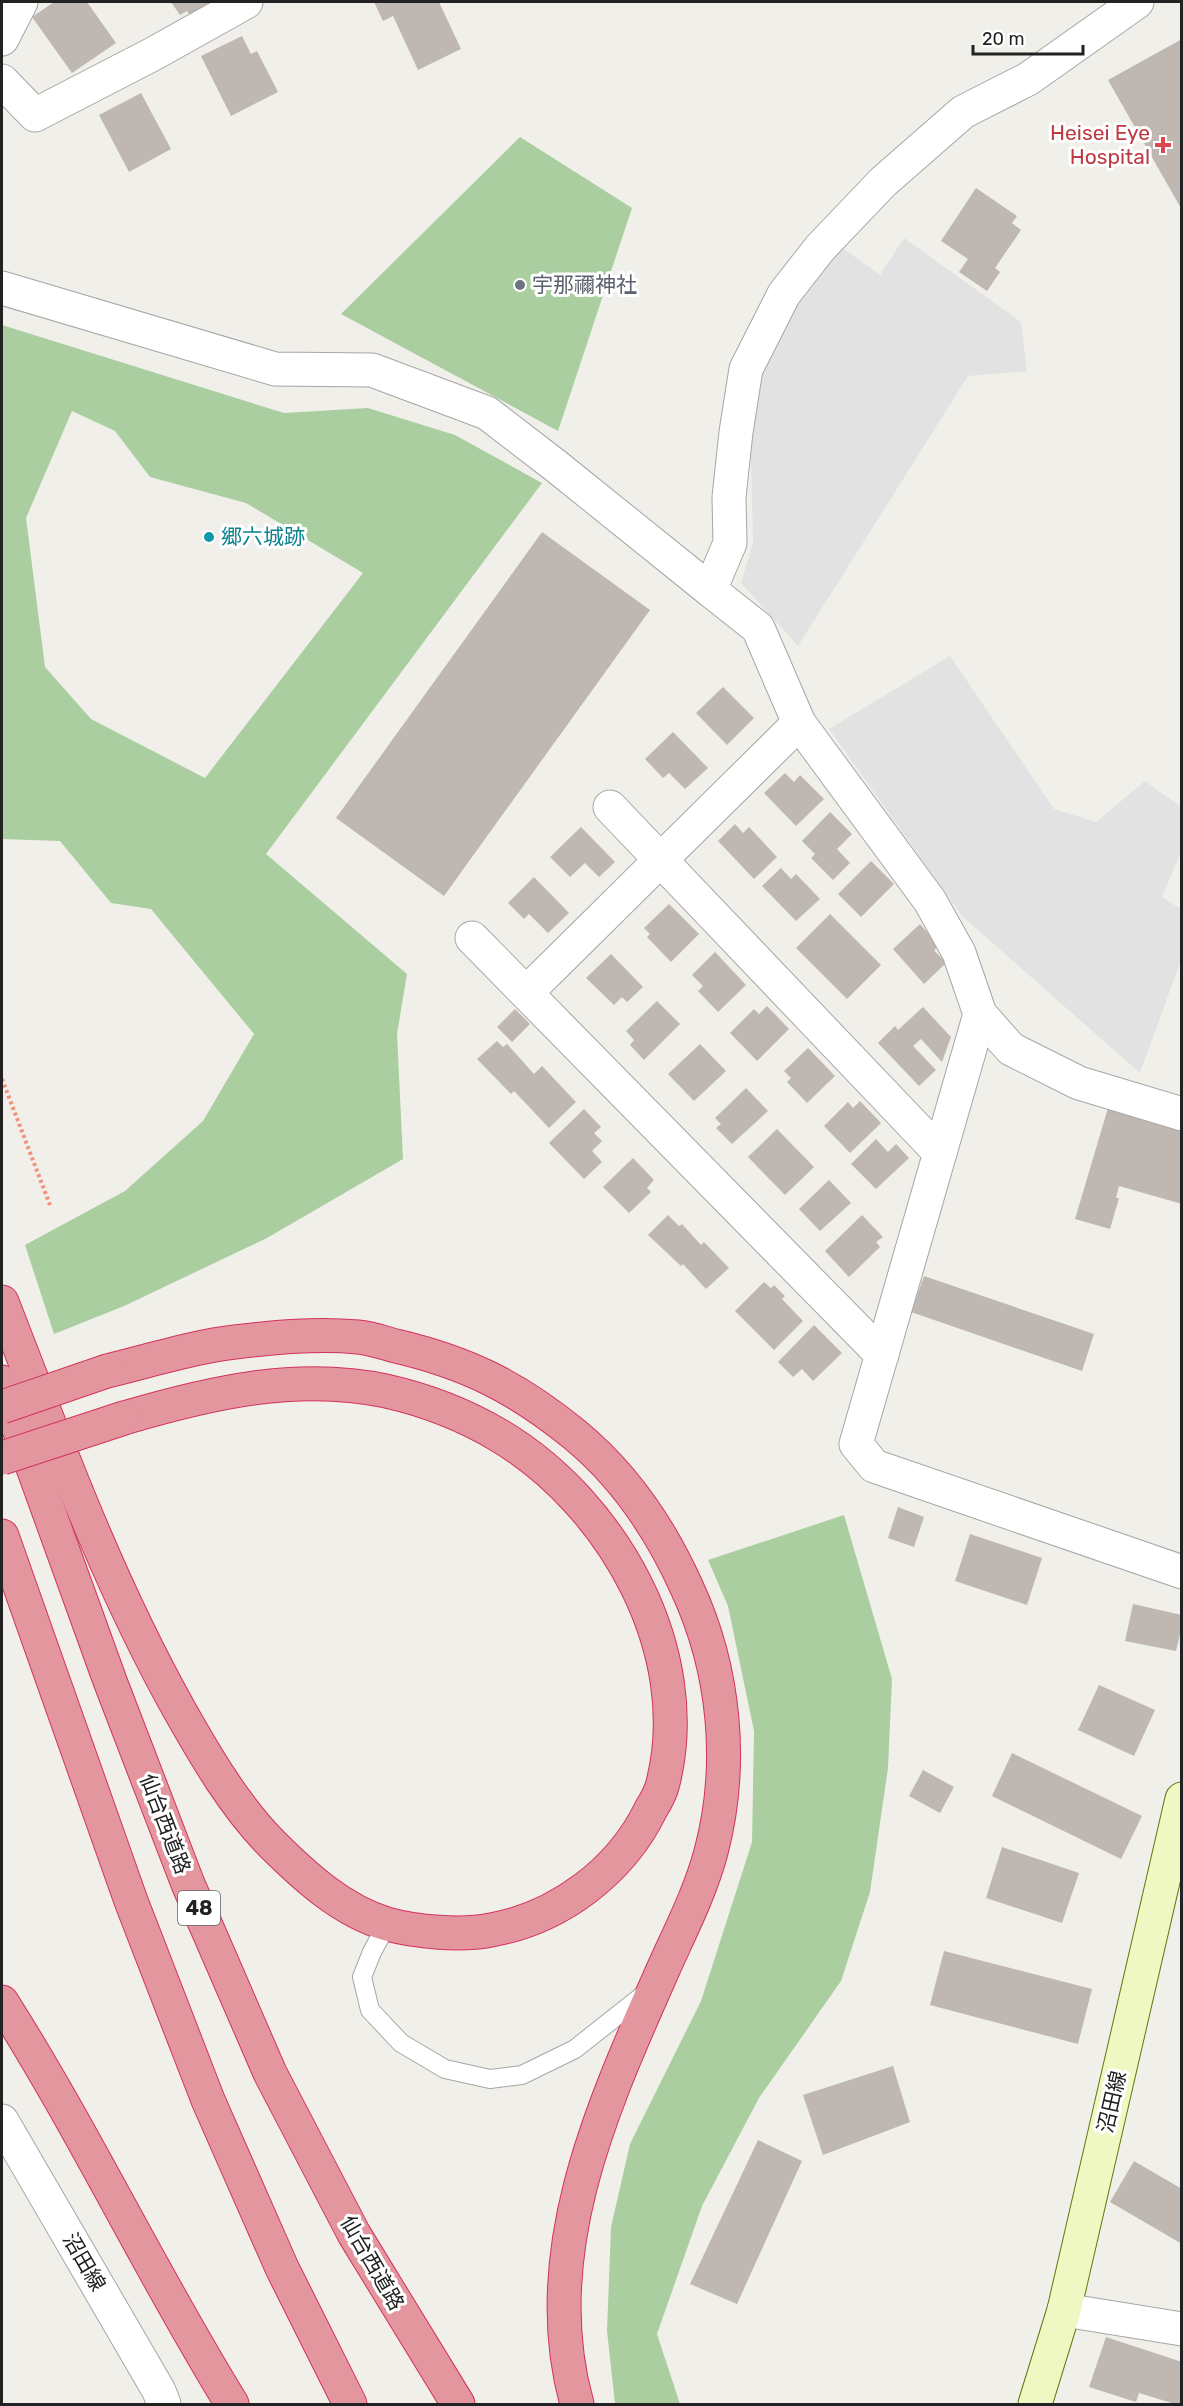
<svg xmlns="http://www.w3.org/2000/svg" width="1183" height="2406" viewBox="0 0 1183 2406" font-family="Rubik,'Noto Sans JP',sans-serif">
<rect width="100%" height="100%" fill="#f1efe9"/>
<!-- forest -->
<g fill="#aacea0" fill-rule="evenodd">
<path d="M520,137L632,208L558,431L341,314Z"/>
<path d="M2,325L284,413L368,408L455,435L542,483L266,854L407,974L397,1034L403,1159L267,1238L124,1306L54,1334L25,1245L125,1191L203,1121L254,1034L151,909L111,903L60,841L2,839ZM72,411L115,431L150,477L246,503L363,573L205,778L91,719L45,667L26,518Z"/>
<path d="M844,1515L892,1679L888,1768L870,1892L841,1981L759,2098L702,2206L657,2334L680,2404H615L607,2331L611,2227L630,2144L701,2001L752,1842L754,1731L728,1606L708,1560Z"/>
</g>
<!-- parking -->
<g fill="#e2e2e2">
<path d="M904,238L1021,322L1027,371L968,376L798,646L741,583L753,542L750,427L755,364L799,297L841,247L880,275Z"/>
<path d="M950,656L1054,809L1096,822L1145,781L1181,807V852L1162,897L1181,909V960L1140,1073L962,916L829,729Z"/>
</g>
<!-- building -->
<g fill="#bfb8b2">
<path d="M54,2H87L116,43L72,73L32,17Z"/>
<path d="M171,2H220L193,20L187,11L180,15Z"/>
<path d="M374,2H439L461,49L418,70L393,16L383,21Z"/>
<path d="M242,36L251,54L257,51L278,92L231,116L201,56Z"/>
<path d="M1182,39V210L1108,80Z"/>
<path d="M141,93L171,149L129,172L99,115Z"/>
<path d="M976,188L1017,216L1012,223L1021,230L995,268L1000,272L987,291L959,272L968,259L941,241Z"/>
<path d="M542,532L650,610L444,896L336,818Z"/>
<path d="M723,687L754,718L727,745L696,713Z"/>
<path d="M673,732L708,768L685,789L669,773L663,778L645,759Z"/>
<path d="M785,773L794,782L800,775L824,799L796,826L764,793Z"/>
<path d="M830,812L852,834L837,849L850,863L833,880L811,858L815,854L802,841Z"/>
<path d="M735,824L743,833L749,827L777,857L754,879L718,841Z"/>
<path d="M581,827L615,862L599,877L585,863L570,877L550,857Z"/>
<path d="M871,861L894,884L861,917L838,894Z"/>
<path d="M781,868L791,879L796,874L820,899L796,921L762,886Z"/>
<path d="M534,877L569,913L548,933L529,914L524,919L508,903Z"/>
<path d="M669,904L699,934L671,962L647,937L650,934L644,928Z"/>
<path d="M830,914L881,965L847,999L796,948Z"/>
<path d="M920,924L939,946L934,950L946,963L924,984L893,949Z"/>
<path d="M715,952L746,985L718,1012L698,991L703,986L692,975Z"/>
<path d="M611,954L643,987L627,1002L622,997L614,1005L586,978Z"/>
<path d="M657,1001L680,1024L644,1060L630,1045L634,1040L626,1031Z"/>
<path d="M767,1006L789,1029L757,1061L730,1033L754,1009L759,1014Z"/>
<path d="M923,1007L951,1037L942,1062L921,1039L913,1046L936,1070L919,1086L878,1043L895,1026L898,1030Z"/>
<path d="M515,1009L530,1024L512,1042L497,1027Z"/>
<path d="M497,1041L503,1047L507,1044L534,1074L542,1066L576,1102L549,1128L514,1091L511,1094L477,1059Z"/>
<path d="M700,1044L726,1071L694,1101L668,1074Z"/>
<path d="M808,1048L835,1076L807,1103L787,1082L791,1078L784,1071Z"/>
<path d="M746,1088L768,1111L732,1144L716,1128L721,1124L715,1118Z"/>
<path d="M860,1101L881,1123L850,1153L824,1126L848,1102L853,1108Z"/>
<path d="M1108,1108L1182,1129V1204L1119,1186L1116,1198H1119L1110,1229L1075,1219Z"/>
<path d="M584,1109L601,1127L594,1133L602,1141L592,1151L602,1162L584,1179L549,1143Z"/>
<path d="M777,1129L814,1167L785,1195L748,1157Z"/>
<path d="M876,1139L888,1152L896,1144L909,1158L876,1189L851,1164Z"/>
<path d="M633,1158L654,1180L647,1188L651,1192L629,1213L603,1187Z"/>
<path d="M829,1180L851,1203L820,1231L799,1209Z"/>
<path d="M668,1215L679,1226L682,1224L701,1245L704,1242L729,1268L706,1289L683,1264L681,1266L648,1235Z"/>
<path d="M862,1215L883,1237L876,1242L880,1247L849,1277L825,1251Z"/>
<path d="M924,1276L1094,1334L1082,1371L911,1312Z"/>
<path d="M764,1282L771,1288L774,1285L785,1296L782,1299L803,1321L774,1350L735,1311Z"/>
<path d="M814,1325L842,1353L813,1381L802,1369L793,1377L778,1362Z"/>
<path d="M898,1507L924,1517L914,1547L888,1538Z"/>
<path d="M970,1534L1042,1558L1027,1605L955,1581Z"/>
<path d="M1133,1604L1182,1615V1626L1176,1651L1125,1641Z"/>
<path d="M1099,1685L1155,1710L1134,1756L1078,1730Z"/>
<path d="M1012,1753L1142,1816L1121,1859L992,1796Z"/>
<path d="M923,1770L954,1787L940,1813L909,1796Z"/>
<path d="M1002,1847L1079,1873L1062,1923L986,1898Z"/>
<path d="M944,1951L1092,1989L1078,2044L930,2005Z"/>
<path d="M893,2066L910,2122L823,2155L803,2095Z"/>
<path d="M758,2140L802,2161L737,2304L690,2284Z"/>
<path d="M1134,2161L1182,2189V2244L1110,2202Z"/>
<path d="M1106,2337L1182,2362V2404H1175L1139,2393L1136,2402L1089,2387Z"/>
</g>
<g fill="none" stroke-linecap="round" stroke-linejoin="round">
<defs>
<path id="lane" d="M387,1924L372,1952L362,1977L370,2010L401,2043L445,2069L490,2079L522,2075L575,2049L647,1992"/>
<g id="street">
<path d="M1137,2L1028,79L963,112L883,182L820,248L784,294L746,369L736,432L729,497L730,543L710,590L758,628L799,723L930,901L959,953L980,1014L1011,1049L1079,1083L1182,1114"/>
<path d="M2,39L21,2"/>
<path d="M2,81L35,115L153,54L246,2"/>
<path d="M2,288L275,369L372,370L487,413L556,466L710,590"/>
<path d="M610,807L940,1153"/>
<path d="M472,938L882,1355"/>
<path d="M526,993L799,723"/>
<path d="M980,1014L856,1444L874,1466L1182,1572"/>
<path d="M2,2121L159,2391L164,2404"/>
<path d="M1064,2310L1182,2329"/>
</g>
<path id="secondary" d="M1035,2404L1064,2310L1182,1799"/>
<g id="highway">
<path d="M2,1302C56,1441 107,1581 180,1711C206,1757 234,1805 271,1843C304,1876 342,1911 387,1924C416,1932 461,1936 491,1930C559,1918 621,1871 651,1809C656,1801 661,1792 663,1783C696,1651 613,1504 500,1436C465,1415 426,1400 386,1391C298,1372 209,1393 124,1418"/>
<path d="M107,1371C149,1361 192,1347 235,1342C275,1337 317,1333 358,1337C371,1338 384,1343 396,1346C468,1363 516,1387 574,1434C624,1475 661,1530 687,1588C725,1670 734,1765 711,1852C699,1897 676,1939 658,1981C599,2114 536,2258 577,2404"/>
<path d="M2,1382L110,1681L188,1884L270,2073L354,2234L458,2404"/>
<path d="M2,1536L131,1901L208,2100L282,2268L350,2404"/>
<path d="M2,2002C85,2133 151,2273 232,2404"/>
</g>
</defs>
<!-- lane casing -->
<use href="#lane" stroke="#a6a6a6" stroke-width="20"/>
<!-- street casing -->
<use href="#street" stroke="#a6a6a6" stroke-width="35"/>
<!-- secondary casing -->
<use href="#secondary" stroke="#61760b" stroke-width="35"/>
<!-- highway casing -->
<use href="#highway" stroke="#d2335c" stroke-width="35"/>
<!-- path -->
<path stroke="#f39079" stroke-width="4" stroke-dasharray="3 3" stroke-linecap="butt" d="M2,1079L50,1205"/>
<!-- lane -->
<use href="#lane" stroke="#fff" stroke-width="18"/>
<!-- street -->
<use href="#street" stroke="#fff" stroke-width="33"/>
<!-- secondary -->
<use href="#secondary" stroke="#eff7c2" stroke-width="33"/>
<!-- highway -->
<use href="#highway" stroke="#e3969e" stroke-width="33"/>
<defs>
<g id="highway-bridge">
<path d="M2,1407L107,1371"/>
<path d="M2,1458L124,1418"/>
</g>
</defs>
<!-- highway-bridge casing -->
<use href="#highway-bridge" stroke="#d2335c" stroke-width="35" stroke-linecap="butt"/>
<!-- highway-bridge -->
<use href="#highway-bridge" stroke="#e3969e" stroke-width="33"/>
</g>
<!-- markers -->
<path fill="#e0444e" stroke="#fff" stroke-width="2" d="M1160 136h6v6h6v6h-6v6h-6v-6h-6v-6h6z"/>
<circle fill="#6b7280" stroke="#fff" stroke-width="2" cx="520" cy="285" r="6"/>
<circle fill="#0f9aa8" stroke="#fff" stroke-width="2" cx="209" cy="537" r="6"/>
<g text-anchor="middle" stroke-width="6" stroke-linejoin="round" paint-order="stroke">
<!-- shield labels -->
<rect fill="#fff" stroke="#646464" stroke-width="1.5" x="178" y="1891" width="42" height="34" rx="4.5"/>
<g font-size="20" font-weight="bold" fill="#222">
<text x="199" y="1915">48</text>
</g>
<!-- health labels -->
<g font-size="21" fill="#be3a42" stroke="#fff" text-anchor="end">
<text x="1150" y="140">Heisei Eye<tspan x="1150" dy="24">Hospital</tspan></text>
</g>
<!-- worship labels -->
<g font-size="21" fill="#5b616d" stroke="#fff" text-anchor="start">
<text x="532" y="292">宇那禰神社</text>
</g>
<!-- culture labels -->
<g font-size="21" fill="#0d838f" stroke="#fff" text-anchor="start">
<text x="221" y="544">郷六城跡</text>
</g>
<!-- street labels -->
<g font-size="21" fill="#222" stroke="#fff">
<text transform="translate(165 1824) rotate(69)" y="7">仙台西道路</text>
<text transform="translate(1112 2102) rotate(-77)" y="7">沼田線</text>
<text transform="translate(84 2262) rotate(60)" y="7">沼田線</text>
<text transform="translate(372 2263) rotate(60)" y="7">仙台西道路</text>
</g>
</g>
<!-- border -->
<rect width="1183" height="2406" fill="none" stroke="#222222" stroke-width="6"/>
<!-- scale -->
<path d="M973 45v9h110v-9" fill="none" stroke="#222222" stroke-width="3"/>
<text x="982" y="45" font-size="18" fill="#222222" stroke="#ffffff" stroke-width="4.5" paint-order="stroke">20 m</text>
</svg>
